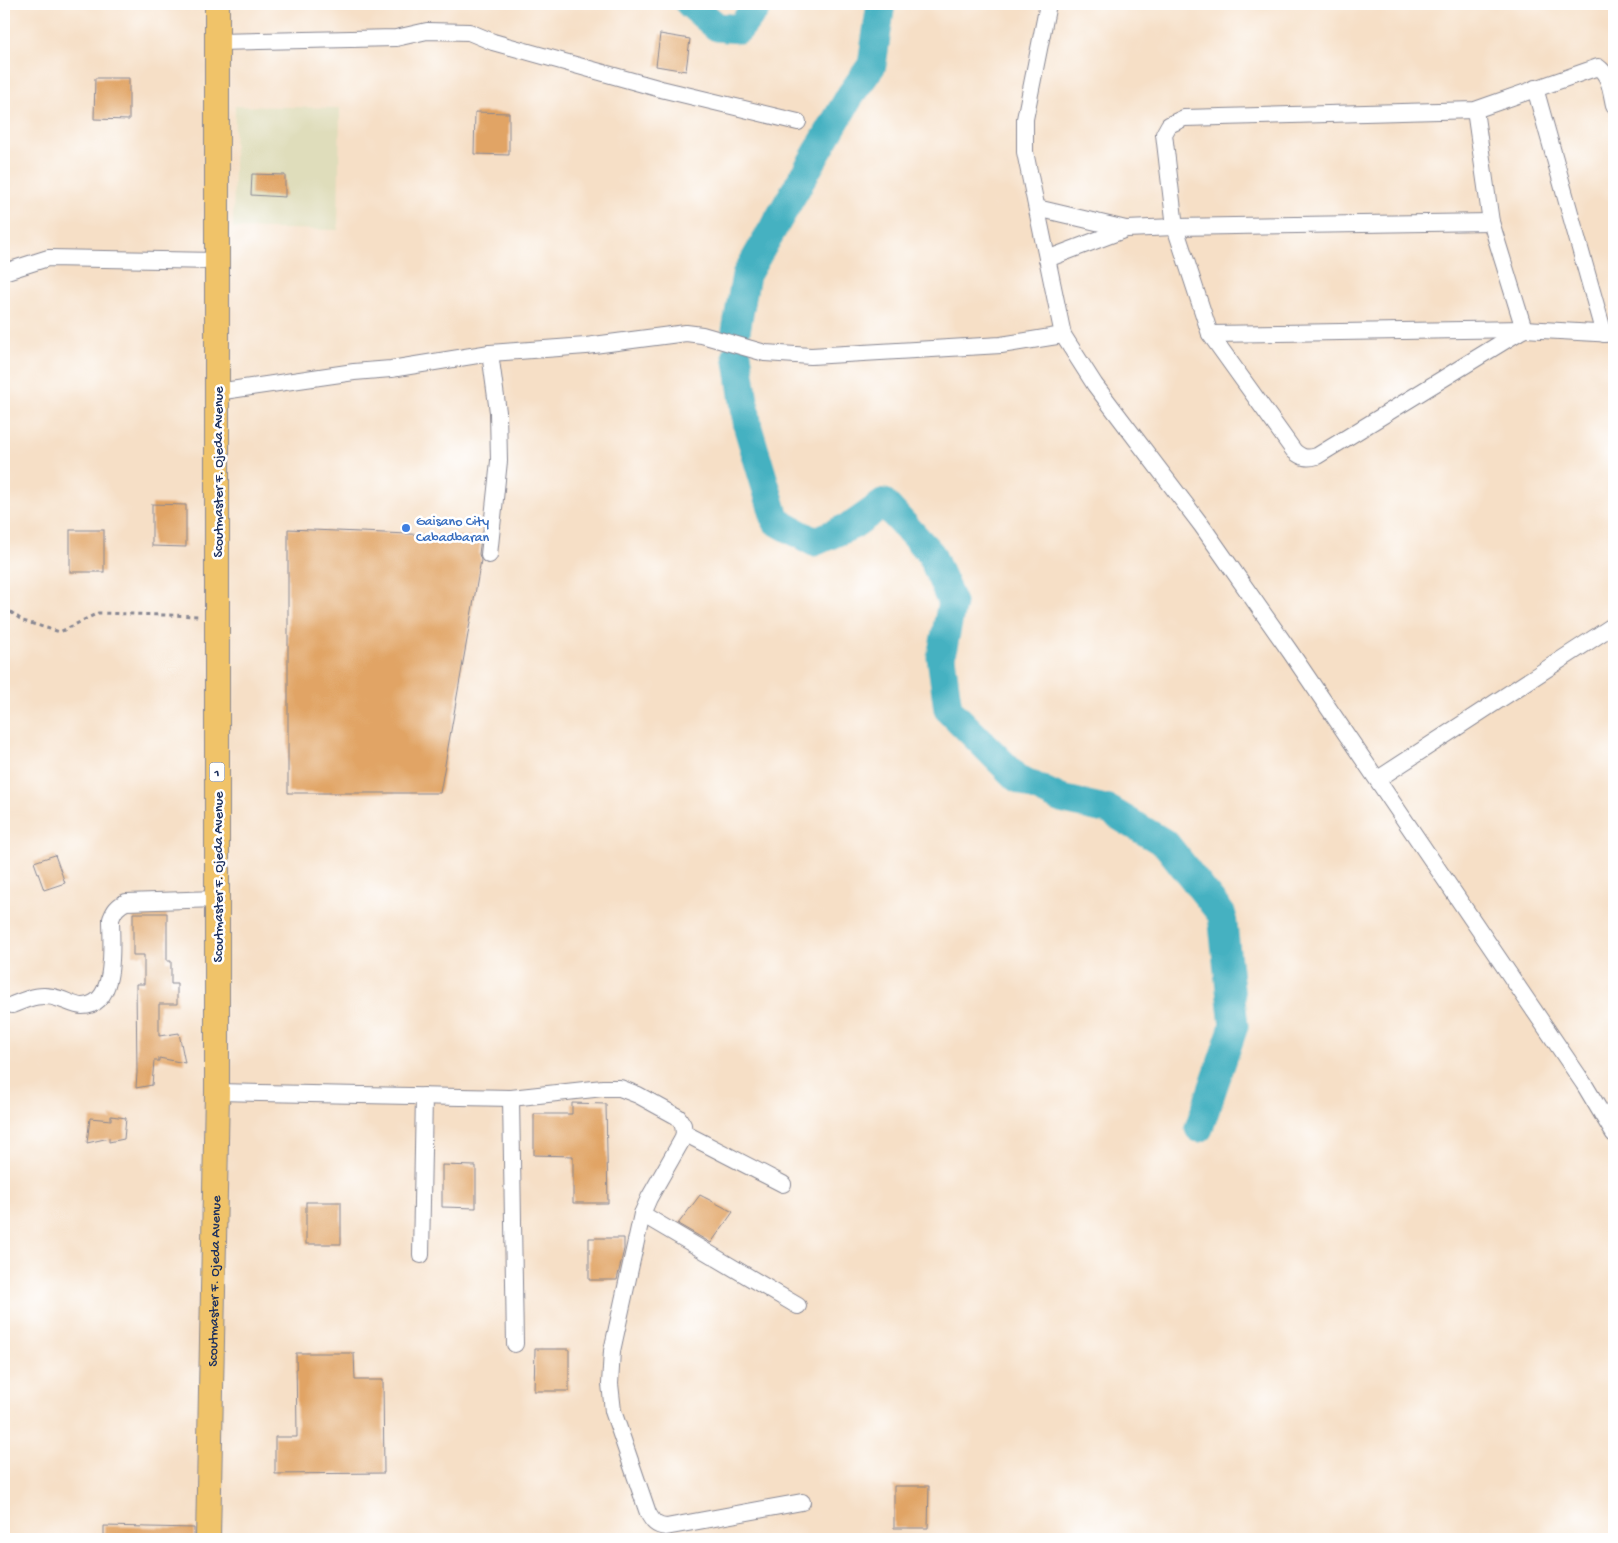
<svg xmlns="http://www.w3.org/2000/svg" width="1618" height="1543" viewBox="0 0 1618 1543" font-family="'Gochi Hand',sans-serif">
<rect width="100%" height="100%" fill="#fff"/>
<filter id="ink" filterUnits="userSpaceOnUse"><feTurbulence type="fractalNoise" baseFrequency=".02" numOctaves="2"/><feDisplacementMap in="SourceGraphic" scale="10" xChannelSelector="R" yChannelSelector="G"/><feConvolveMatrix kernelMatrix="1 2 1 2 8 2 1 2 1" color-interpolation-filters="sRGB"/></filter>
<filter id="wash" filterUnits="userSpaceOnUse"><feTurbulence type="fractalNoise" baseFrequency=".0096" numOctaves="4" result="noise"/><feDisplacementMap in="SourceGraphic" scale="20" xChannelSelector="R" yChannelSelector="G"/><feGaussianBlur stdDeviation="1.12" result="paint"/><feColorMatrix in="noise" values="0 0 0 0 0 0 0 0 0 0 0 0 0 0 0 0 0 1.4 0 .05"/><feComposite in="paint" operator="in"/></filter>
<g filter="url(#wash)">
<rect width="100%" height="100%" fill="#f6dfc6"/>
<!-- built -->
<path fill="#dfddbb" d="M235,106L340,108L338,230L233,228Z"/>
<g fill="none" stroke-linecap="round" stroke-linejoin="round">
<!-- river -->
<g stroke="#44b1c1" stroke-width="29">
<path d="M690,4L717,27L739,29L759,4"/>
<path d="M736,331L746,275L850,96L872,65L881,4"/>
<path d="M737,354L748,428L776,521L814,542L853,525L884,503L931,554L952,603L941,657L948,709L1017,778L1061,799L1109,810L1166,844L1222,915L1234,1026L1199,1128"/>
</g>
</g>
<g id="blocks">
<!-- building -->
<g fill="#e1a465">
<path d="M660,34L690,39L686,71L656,66Z"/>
<path d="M95,78H129V120L94,119Z"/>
<path d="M475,112L509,113V155L474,154Z"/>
<path d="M252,174L285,175V197L251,195Z"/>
<path d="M152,504L186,505V547L152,546Z"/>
<path d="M288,529L481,537L479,554L481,560L440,793H288Z"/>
<rect x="70" y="530" width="34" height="42"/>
<path d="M55,855L65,883L44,890L34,862Z"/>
<path d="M133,913H167V961H171V984H177V1004H159V1036L179,1033L185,1063L159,1058V1061H154L152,1085L136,1088L137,1073L136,984H144V955H133Z"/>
<path d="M572,1103L606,1104L608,1203H573V1156L534,1155V1114H572Z"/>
<path d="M111,1116L126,1118L124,1139L109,1142V1138L87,1143L90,1118L111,1120Z"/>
<path d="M442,1165L476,1166V1208L442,1207Z"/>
<path d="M700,1195L733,1212L711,1243L678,1224Z"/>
<rect x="306" y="1202" width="35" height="42"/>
<path d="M589,1238H624V1249L617,1280H589Z"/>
<path d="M535,1349H569V1391H534Z"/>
<path d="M296,1353H354L355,1380H383L384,1473L275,1474V1437H297Z"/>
<path d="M894,1486H929L928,1528H894Z"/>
<path d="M104,1526L194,1528V1539H104Z"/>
</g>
</g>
</g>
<g filter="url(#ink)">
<use href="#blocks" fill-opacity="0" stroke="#888792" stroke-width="1"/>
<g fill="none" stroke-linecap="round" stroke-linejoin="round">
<defs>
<g id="minor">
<path d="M1048,4L1025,119V152L1063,335L1095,385L1202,526L1291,653L1584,1084L1614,1134"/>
<path d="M217,42L396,38L427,31L469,32L493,42L661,89L798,122"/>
<path d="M1535,88L1604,334"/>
<path d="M1475,110L1491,222L1524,329L1317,456C1307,459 1302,458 1294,451L1210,334L1175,227L1164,134L1169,125L1184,118L1475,110L1598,67C1610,75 1611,92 1614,105"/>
<path d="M1037,208L1126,229L1175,227L1491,222"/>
<path d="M1047,259L1126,229"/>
<path d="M4,272L48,258L217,261"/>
<path d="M1210,334L1524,329L1614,334"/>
<path d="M217,392L354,372L391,369L490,353L586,346L686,333L702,335L765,353L811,356L1001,345L1063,335"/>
<path d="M489,555L499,461L498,412L490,353"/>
<path d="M1378,779L1614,625"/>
<path d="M12,1005C29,998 42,992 60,999C67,1001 75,1006 82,1006C118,1006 111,943 111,919C114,911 117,906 126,902L217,899"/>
<path d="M217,1092L511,1098L603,1088H620L638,1095L678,1117L683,1125L684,1133L682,1140L649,1198L642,1214L612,1351L610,1384L613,1411L648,1513C653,1522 656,1526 666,1527L802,1502"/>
<path d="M511,1098L515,1344"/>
<path d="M684,1133L783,1184"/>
<path d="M642,1214L798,1306"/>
<path d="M421,1255L424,1096"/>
</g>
<g id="highway">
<path id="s1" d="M208,1539L217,1092V4"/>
</g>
</defs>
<!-- minor casing -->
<use href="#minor" stroke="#888792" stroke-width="18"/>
<!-- highway casing -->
<use href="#highway" stroke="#888792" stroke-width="26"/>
<!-- path -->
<path stroke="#888792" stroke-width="3" stroke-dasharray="4 4" stroke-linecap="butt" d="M4,607L23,621L60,632L98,613L199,616"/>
<!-- minor -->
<use href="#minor" stroke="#fff" stroke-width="16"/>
<!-- highway -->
<use href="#highway" stroke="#f0c369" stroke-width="24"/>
</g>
</g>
<!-- markers -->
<circle fill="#3f7fe0" stroke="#fff" stroke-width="2" cx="406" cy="528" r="5"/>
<g text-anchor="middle" stroke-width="5" stroke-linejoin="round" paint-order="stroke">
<!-- shield labels -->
<rect fill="#fff" stroke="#5f6d8e" stroke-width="1" x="209.5" y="762.5" width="15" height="19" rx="4"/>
<g font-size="12" font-weight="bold" fill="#1b2f5e">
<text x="217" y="776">1</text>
</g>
<!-- street labels -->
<g font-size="14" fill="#1b2f5e" stroke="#fff">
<text transform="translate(217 472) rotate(-90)" y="5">Scoutmaster F. Ojeda Avenue</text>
<text transform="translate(217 877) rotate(-90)" y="5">Scoutmaster F. Ojeda Avenue</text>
<text dy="5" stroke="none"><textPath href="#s1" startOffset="258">Scoutmaster F. Ojeda Avenue</textPath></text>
</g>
<!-- shop labels -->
<g font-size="14" fill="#366cbe" stroke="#fff" text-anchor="start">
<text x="416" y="525">Gaisano City<tspan x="416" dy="16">Cabadbaran</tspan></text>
</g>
</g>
<!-- margin -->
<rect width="1618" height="1543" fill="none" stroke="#fff" stroke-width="20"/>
</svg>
